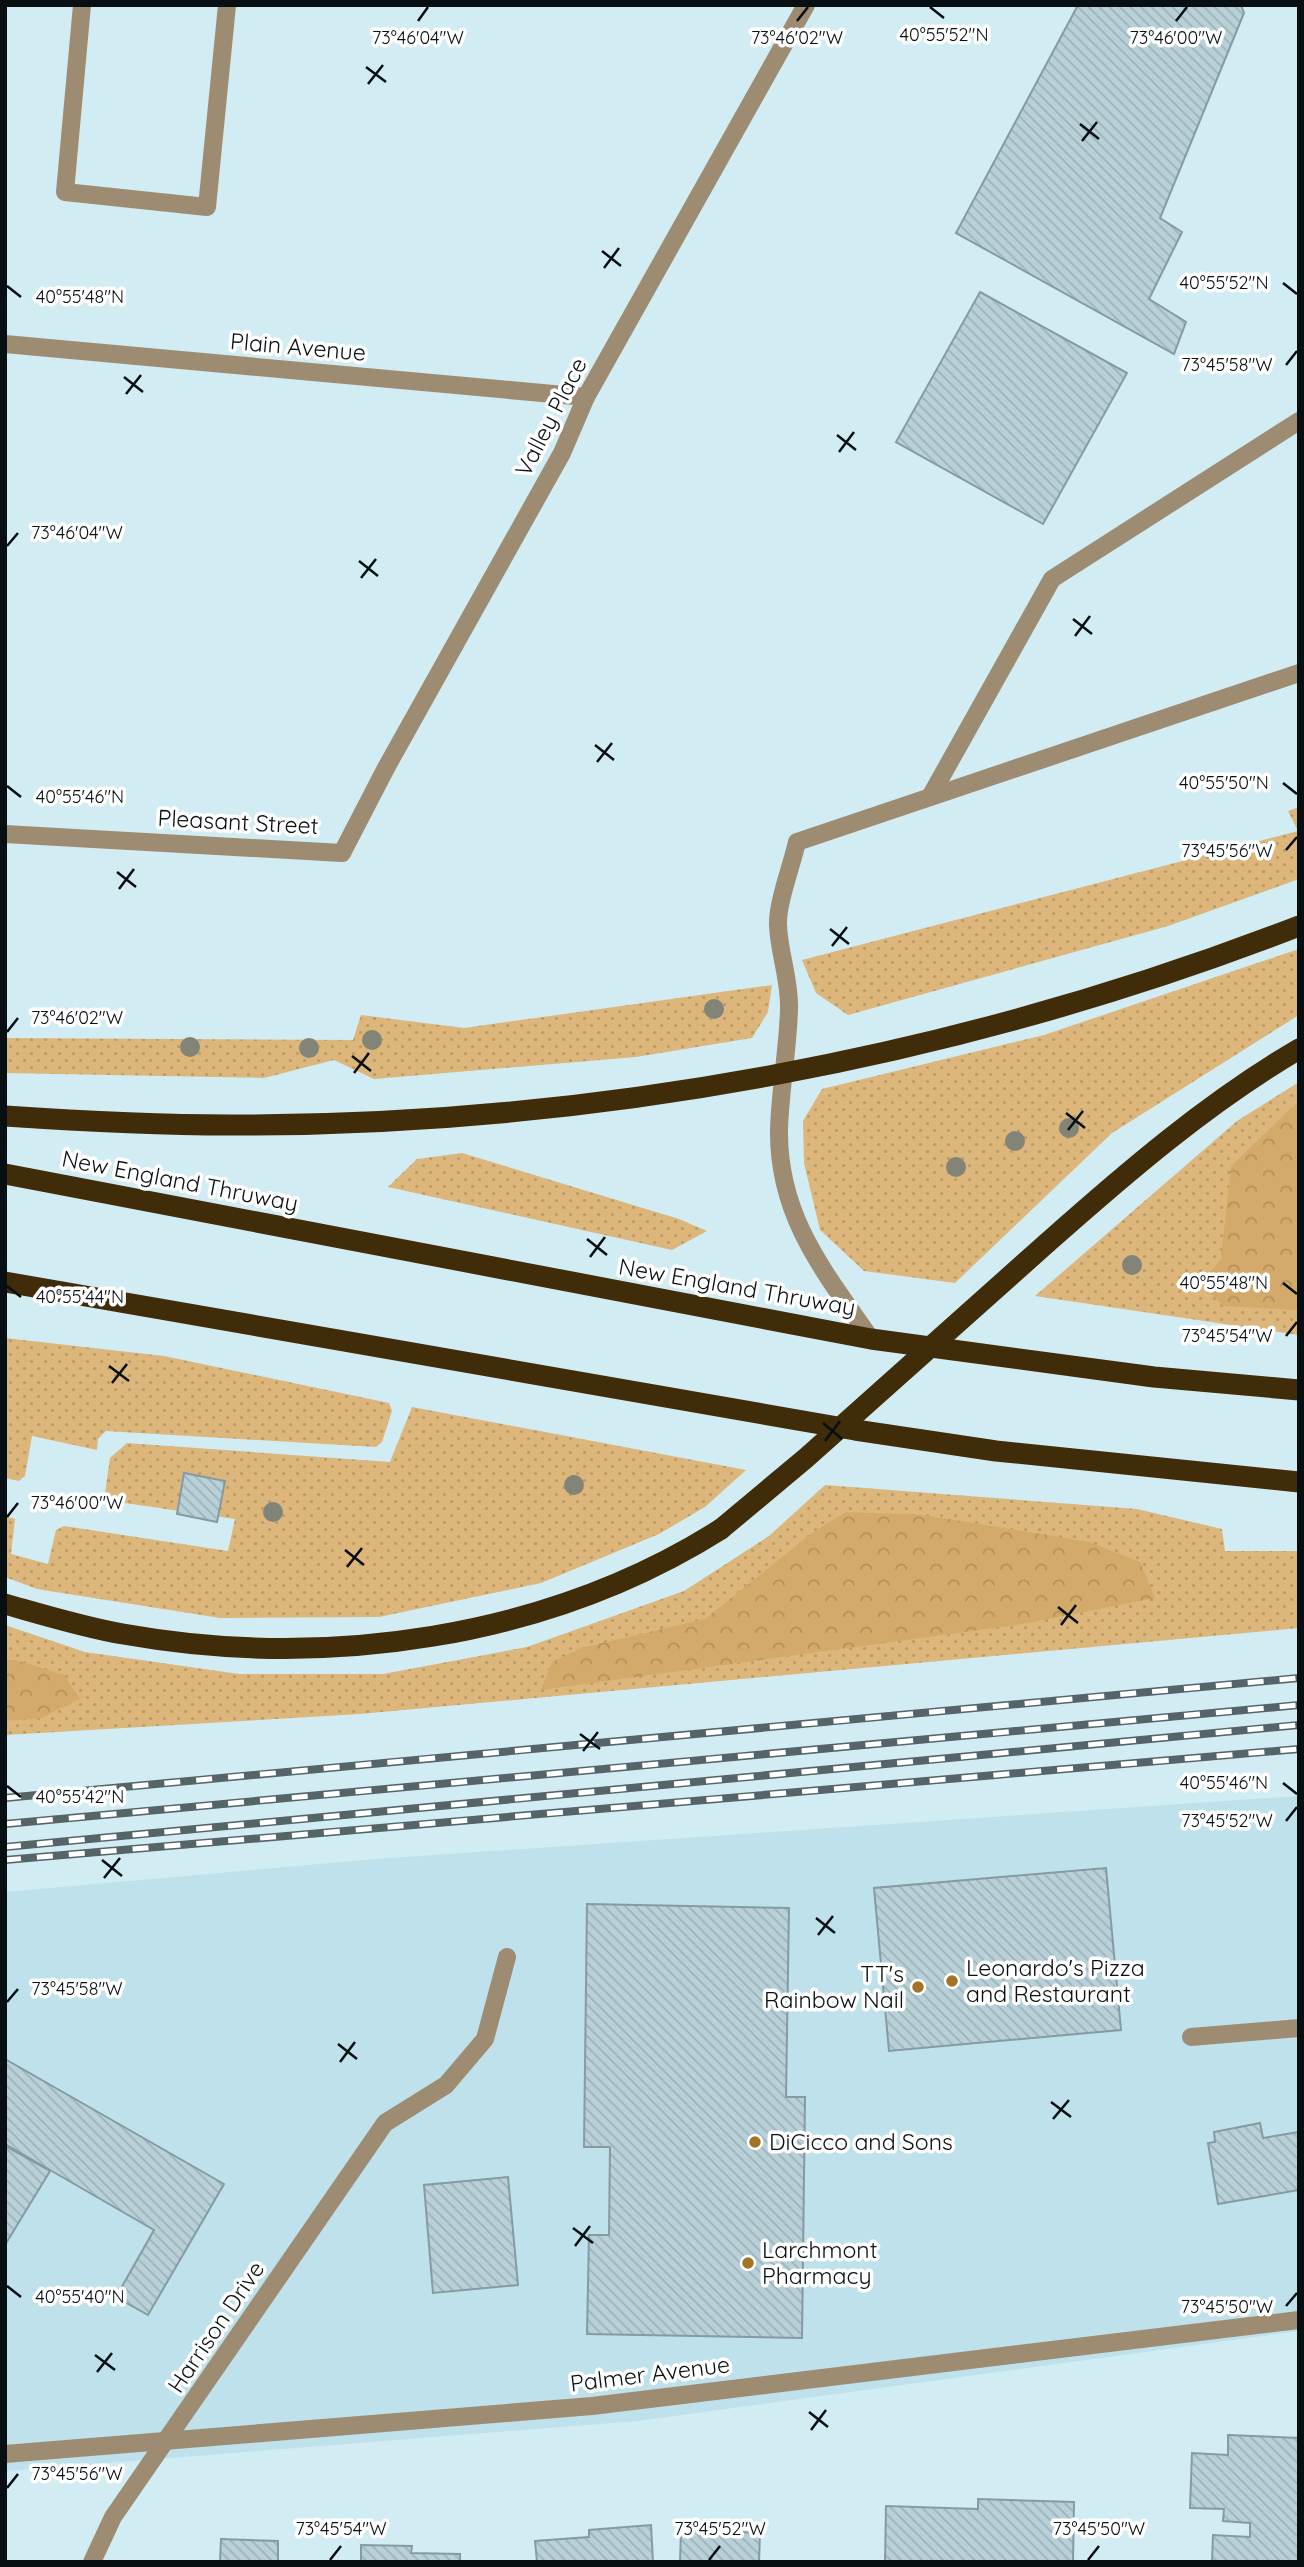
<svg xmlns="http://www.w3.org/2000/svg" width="1304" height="2567" viewBox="0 0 1304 2567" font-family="Quicksand,sans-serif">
<defs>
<pattern id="grass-dots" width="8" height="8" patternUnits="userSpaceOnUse" patternTransform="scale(1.75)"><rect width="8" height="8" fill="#dcb67a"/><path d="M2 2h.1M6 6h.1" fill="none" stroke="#bb9b68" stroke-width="1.8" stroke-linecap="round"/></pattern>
<pattern id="forest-crowns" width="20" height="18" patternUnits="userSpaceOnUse" patternTransform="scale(1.75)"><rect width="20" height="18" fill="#d4aa6a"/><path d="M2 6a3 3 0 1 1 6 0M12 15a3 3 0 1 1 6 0" fill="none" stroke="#b4915b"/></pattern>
<pattern id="building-back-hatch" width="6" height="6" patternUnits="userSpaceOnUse" patternTransform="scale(1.75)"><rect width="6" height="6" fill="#b8d1d8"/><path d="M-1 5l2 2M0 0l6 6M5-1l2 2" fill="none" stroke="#9db2b8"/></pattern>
</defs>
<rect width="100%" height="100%" fill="#d2ecf3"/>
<!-- built -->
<path fill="#bee1eb" d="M1299,1796V2331L638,2421L5,2471V1892L376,1859Z"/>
<!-- grass -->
<g fill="url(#grass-dots)">
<path d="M1299,807V879L1168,926L848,1015L816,993L802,960L1298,831L1288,811Z"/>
<path d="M1299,949V1015L1112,1133L955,1283L864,1271L820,1230L804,1163L803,1121L822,1089L1044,1035Z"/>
<path d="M772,985L768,1012L752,1038L636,1057L374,1079L334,1060L264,1078L5,1073V1038L353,1040L361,1015L464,1028Z"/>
<path d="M1299,1082V1335L1035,1296L1237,1121Z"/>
<path d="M462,1153L679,1219L707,1231L672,1250L388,1187L417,1159Z"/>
<path d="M5,1338L164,1356L389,1403L392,1411L382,1442L376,1447L106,1431L98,1439L97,1450L32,1436L25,1476L19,1481L5,1478Z"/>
<path d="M412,1407L746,1470L705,1507L659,1534L541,1583L379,1617L220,1618L37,1589L5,1577V1516L15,1519L11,1554L48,1564L56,1530L64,1526L228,1551L235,1519L104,1500L110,1458L127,1443L390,1462Z"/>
<path d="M825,1485L1137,1509L1222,1529L1225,1551H1299V1628L360,1714L5,1735V1625L85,1652L239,1674H383L527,1647L684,1591L769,1536Z"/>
</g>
<!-- forest -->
<g fill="url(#forest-crowns)">
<path d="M1299,1101V1310L1223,1306L1201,1283L1221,1259L1231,1166Z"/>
<path d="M846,1512L924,1515L1090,1542L1140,1562L1155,1598L1023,1624L541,1690L552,1662L581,1648L705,1619L812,1533Z"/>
<path d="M5,1660H16L64,1675L80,1699L41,1718L5,1721Z"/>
</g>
<!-- building -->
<g fill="url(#building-back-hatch)" stroke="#849ba3" stroke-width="2">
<path d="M1078,5H1241L1244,13L1160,218L1182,232L1149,299L1186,322L1174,354L956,233Z"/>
<path d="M980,292L1127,373L1043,524L896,442Z"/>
<path d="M184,1473L225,1481L217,1522L177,1514Z"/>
<path d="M1106,1868L1121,2030L889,2051L874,1888Z"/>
<path d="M587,1904L789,1908L786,2097H805L802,2338L587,2334L589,2235H609L610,2147H584Z"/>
<path d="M5,2059L224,2184L148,2315L116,2297L154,2230L5,2144Z"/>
<path d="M1260,2123L1263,2138L1299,2132V2190L1218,2204L1208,2143L1215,2142L1214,2132Z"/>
<path d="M5,2146L50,2171L5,2245Z"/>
<path d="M508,2177L518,2285L433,2293L424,2185Z"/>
<path d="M1228,2435L1299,2438V2562H1212L1213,2535L1250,2537V2523L1223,2521L1224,2509L1190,2508L1192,2453L1228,2455Z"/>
<path d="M978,2499L1074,2502L1073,2562H885L886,2506L978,2509Z"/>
<path d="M651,2525L653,2562H537L535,2541L589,2537V2530Z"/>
<path d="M681,2529L760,2533L759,2562H680Z"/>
<path d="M221,2539L278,2541V2562H220Z"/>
<path d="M361,2545L412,2546L411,2553L460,2554V2562H361Z"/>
</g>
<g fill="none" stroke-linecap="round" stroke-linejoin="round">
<!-- minor -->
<g stroke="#9d8c71" stroke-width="18">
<path d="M82,5L65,192L207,207L227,5"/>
<path d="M5,344L586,397"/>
<path d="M930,797L1052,579L1299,421"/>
<path d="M5,834L342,853L386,768L562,453L586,397L806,5"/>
<path d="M871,1339C824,1271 778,1217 779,1130C780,1090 788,1049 789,1009C790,980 779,953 778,925C777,903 792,865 797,842L1299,673"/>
<path d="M1191,2037L1299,2028"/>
<path d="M5,2454L592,2406L1299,2320"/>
<path d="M92,2562L113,2517L385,2123L446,2085L485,2039L507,1957"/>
</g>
<!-- highway -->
<g stroke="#402c08" stroke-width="21">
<path d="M5,1116C80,1121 155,1125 230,1125C592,1126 962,1057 1299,926"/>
<path d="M5,1174L871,1339L1154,1377L1299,1390"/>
<path d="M1047,1243C1126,1173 1207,1103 1299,1049"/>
<path d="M5,1282L855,1430L996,1451L1299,1482"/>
<path d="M5,1604C44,1615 83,1627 123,1634C325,1670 547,1639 721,1529"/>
</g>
<defs>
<g id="rail">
<path d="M5,1798L1299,1678"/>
<path d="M5,1824L1299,1705"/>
<path d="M5,1847L1299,1725"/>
<path d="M5,1860L1299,1749"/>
</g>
</defs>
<!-- rail casing -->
<use href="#rail" stroke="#556469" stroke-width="8"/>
<!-- rail -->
<use href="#rail" stroke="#fff" stroke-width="5" stroke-dasharray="16" stroke-linecap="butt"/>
<!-- highway-bridge -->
<path stroke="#402c08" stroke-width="21" d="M721,1529L806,1458L1047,1243"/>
</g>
<!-- trees -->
<g fill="#828477">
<circle cx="714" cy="1009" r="10"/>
<circle cx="372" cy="1040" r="10"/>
<circle cx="190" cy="1047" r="10"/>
<circle cx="309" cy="1048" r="10"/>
<circle cx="1069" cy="1128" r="10"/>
<circle cx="1015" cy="1141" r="10"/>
<circle cx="956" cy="1167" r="10"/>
<circle cx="1132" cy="1265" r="10"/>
<circle cx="574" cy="1485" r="10"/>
<circle cx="273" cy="1512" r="10"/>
</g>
<!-- ticks -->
<path fill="none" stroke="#070f12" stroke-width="2.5" d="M930,7L944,18M418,21L428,7M797,21L808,7M1176,21L1187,7M366,67L386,82M368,84L383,65M1080,124L1099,139M1082,141L1097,122M602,251L621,266M604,268L619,248M1283,283L1297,294M7,286L21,297M1286,365L1297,351M124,377L143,392M126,394L141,375M837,435L856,450M839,452L854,432M7,546L18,533M359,561L378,576M361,578L376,559M1073,619L1092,634M1075,636L1090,616M595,745L614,760M597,762L612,743M1283,783L1297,794M7,786L21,797M1286,850L1297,837M117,872L136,887M119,889L134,869M830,929L849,944M832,946L847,927M7,1032L18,1018M352,1056L371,1071M354,1073L369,1053M1066,1113L1085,1128M1068,1130L1083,1111M587,1239L607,1255M590,1257L605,1237M1283,1283L1297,1294M7,1286L21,1297M1286,1336L1297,1322M109,1366L129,1381M112,1383L127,1364M823,1423L842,1439M825,1441L840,1421M7,1517L18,1503M345,1550L364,1565M347,1567L362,1548M1058,1607L1078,1623M1061,1625L1076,1605M580,1734L600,1749M583,1751L598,1732M1283,1783L1297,1794M7,1786L21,1797M1286,1821L1297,1807M102,1860L122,1876M104,1878L120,1858M816,1918L835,1933M818,1935L833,1916M7,2002L18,1989M338,2044L357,2059M340,2062L355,2042M1051,2102L1071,2117M1053,2119L1069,2100M573,2228L593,2243M575,2246L590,2226M7,2286L21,2297M1286,2306L1297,2293M95,2355L115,2370M97,2372L112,2353M809,2412L828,2427M811,2430L826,2410M7,2488L18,2474M330,2560L341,2546M709,2560L720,2546M1088,2560L1099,2546"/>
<!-- markers -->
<g fill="#a27526" stroke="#fff" stroke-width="2.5">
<circle cx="952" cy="1981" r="7"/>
<circle cx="918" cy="1987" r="7"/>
<circle cx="755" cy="2142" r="7"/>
<circle cx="748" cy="2263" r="7"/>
</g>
<g text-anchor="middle" stroke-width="7" stroke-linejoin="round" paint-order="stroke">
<!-- street labels -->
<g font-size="23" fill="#070f12" stroke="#fff">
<text transform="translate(298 347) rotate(5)" y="8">Plain Avenue</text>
<text transform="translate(551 417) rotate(-63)" y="8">Valley Place</text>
<text transform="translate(238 822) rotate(3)" y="8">Pleasant Street</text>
<text transform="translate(180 1181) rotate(11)" y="8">New England Thruway</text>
<text transform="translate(737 1287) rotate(10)" y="8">New England Thruway</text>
<text transform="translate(216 2327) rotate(-56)" y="8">Harrison Drive</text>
<text transform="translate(650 2374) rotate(-7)" y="8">Palmer Avenue</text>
</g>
<!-- poi labels -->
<g font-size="23" fill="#070f12" stroke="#fff" text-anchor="start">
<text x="966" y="1976">Leonardo's Pizza<tspan x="966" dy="26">and Restaurant</tspan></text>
<text x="904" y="1982" text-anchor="end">TT's<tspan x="904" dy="26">Rainbow Nail</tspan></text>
<text x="769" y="2150">DiCicco and Sons</text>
<text x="762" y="2258">Larchmont<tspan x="762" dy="26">Pharmacy</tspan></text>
</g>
</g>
<g font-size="18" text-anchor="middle" fill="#070f12" stroke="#fff" stroke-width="7" stroke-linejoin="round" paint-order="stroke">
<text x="944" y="41">40°55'52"N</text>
<text x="1176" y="44">73°46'00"W</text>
<text x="418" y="44">73°46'04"W</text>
<text x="797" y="44">73°46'02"W</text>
<text x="1224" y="289">40°55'52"N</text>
<text x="80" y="303">40°55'48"N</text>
<text x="1227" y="371">73°45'58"W</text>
<text x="77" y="539">73°46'04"W</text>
<text x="1224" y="789">40°55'50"N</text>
<text x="80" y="803">40°55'46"N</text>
<text x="1227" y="857">73°45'56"W</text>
<text x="77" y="1024">73°46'02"W</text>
<text x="1224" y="1289">40°55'48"N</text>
<text x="80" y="1303">40°55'44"N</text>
<text x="1227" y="1342">73°45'54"W</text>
<text x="77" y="1509">73°46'00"W</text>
<text x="1224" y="1789">40°55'46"N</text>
<text x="80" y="1803">40°55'42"N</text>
<text x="1227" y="1827">73°45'52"W</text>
<text x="77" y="1995">73°45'58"W</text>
<text x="80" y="2303">40°55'40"N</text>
<text x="1227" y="2313">73°45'50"W</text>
<text x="77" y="2480">73°45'56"W</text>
<text x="341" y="2535">73°45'54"W</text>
<text x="720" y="2535">73°45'52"W</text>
<text x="1099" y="2535">73°45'50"W</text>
</g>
<!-- border -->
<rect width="1304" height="2567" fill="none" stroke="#070f12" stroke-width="14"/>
</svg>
